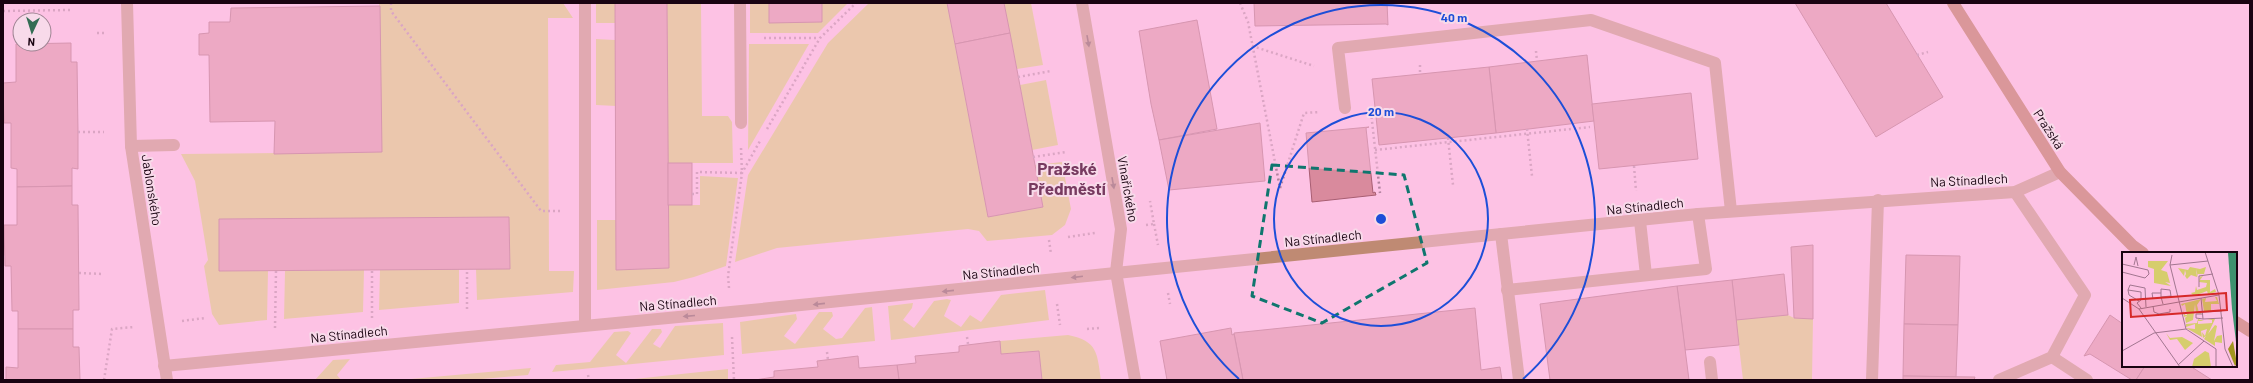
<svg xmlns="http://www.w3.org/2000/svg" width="2253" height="383" viewBox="0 0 2253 383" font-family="Barlow,sans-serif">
<rect width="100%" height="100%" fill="#fdc2e4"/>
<!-- green -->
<g fill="#d6cd6c">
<path d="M379,3H563L573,18H548L549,271H574L573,292L477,300L476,269H510L509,217L219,219V271H268L267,320L219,325L212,314L204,266L208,260L195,181L181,154L381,152Z"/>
<rect x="596" y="3" width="19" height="20"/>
<path d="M667,3H701L702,116H728L732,122L733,163H668Z"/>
<path d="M750,3H769V23L822,3H848L818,33H750Z"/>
<path d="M869,3H947L988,217L1043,207L1035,165L1062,162L1071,209L1065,225L1052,235L987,241L979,231L968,229L777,248L735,262L748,175L828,43Z"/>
<path d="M1004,3H1031L1043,65L1017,69Z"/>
<path d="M596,39L615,40L616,106L596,105Z"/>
<path d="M749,44H809L748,150Z"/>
<path d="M1046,80L1058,145L1032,150L1020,85Z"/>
<path d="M700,176L738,178L726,266L694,277L674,282L597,290V220H616V270L668,268V205H700Z"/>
<path d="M459,269V303L379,310L380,270Z"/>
<path d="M364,270L363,312L284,319L285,271Z"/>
<path d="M1045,290L1049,320L891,340L888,306L913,303L912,308L903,320L914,328L934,301L947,299L951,300L944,316L961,327L970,315L981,322L1001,295Z"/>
<path d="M872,307L875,341L742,354L740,322L796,314L797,319L784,336L795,344L819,312H832L833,316L823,329L836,339L842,338L865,308Z"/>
<path d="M1788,315L1794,318L1813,319L1812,380H1743L1736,320Z"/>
<path d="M723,323L724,355L552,372L556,365L590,362L614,332L628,331L631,333L616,355L626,363L652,329H661L662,332L653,344L660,348L675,326Z"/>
<path d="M1068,335C1098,341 1097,353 1101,380H1042L1039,351L1001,354L1000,341Z"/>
<path d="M350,359L337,375L341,380H315L333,360Z"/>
<path d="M531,368L528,375L471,380H400Z"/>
<path d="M728,369V380H625Z"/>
</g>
<!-- building -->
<g fill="#d98a9d" stroke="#a85e72">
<path d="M615,3H667L669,268L616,270Z"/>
<path d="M769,3H822V22L769,23Z"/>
<path d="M947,3H1004L1010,33L955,44Z"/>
<path d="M1254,3H1387L1388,25L1386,24L1255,26Z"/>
<path d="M1795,3H1886L1943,97L1876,137Z"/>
<path d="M380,6L382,152L274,154L275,121L210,122L209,55H199V34L209,33V22H230L231,8Z"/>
<path d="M1197,20L1217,129L1159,140L1151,104L1139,31Z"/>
<path d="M1010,33L1043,207L988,217L955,44Z"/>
<path d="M71,43V62H77L78,132V169L72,168V186L17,187V169L11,168V123H4L3,83L16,82V44Z"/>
<path d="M1587,55L1594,121L1496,133L1489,67Z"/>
<path d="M1489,67L1496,133L1379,145L1372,79Z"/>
<path d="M1691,93L1698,159L1599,169L1592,104Z"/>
<path d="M1260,123L1265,181L1169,190L1159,140Z"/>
<path d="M1369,127L1366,128L1373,193L1375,192L1376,195L1312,202L1306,133Z"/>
<rect x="668" y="163" width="24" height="42"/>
<path d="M72,186V205H78L79,310H73V329H18V311H12L11,266H5L4,225H17V187Z"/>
<path d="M509,217L510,269L219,271V219Z"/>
<path d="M1813,245V319L1794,318L1791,247Z"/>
<path d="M1906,255L1960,256L1958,325L1904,324Z"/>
<path d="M1784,274L1788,315L1736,320L1732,280Z"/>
<path d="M1732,280L1739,345L1685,350L1677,286Z"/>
<path d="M1677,286L1689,380H1550L1540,304Z"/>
<path d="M1475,308L1481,370L1500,367L1502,380H1243L1234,333Z"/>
<path d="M2110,315L2123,324V366H2145L2136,380H2132L2090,354L2084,356Z"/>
<path d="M1904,324L1958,325L1956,377L1903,376Z"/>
<path d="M1231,328L1232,335L1234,334L1243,380H1167L1160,341Z"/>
<path d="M18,329H73V347H79L80,380H6V367L18,368Z"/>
<path d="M1000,341L1001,354L1039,351L1042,380H899L897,365L916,363L915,356L959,352V346Z"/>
<path d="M858,356L859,368L897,365L899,380H755L774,377V371L818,367L817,361Z"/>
<path d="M2145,366H2190L2212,380H2136Z"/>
<path d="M1903,376L1975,377L1974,380H1903Z"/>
</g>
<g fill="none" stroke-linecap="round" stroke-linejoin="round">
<!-- path -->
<g stroke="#b1829e" stroke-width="2.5" stroke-dasharray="2 3" stroke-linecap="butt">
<path d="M391,3V11L541,211H560"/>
<path d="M1240,3L1248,22L1280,188"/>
<path d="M3,11L70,10"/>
<path d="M97,33H104"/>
<path d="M764,38H819"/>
<path d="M1252,46L1314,66"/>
<path d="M1536,51L1537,61"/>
<path d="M1917,55L1928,52"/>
<path d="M1420,65V74"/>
<path d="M1018,77L1051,71"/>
<path d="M1371,112L1380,193"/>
<path d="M3,116H4"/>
<path d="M767,129L820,38L856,3"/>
<path d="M1527,129L1532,176"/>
<path d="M78,132H104"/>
<path d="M1448,138L1453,185"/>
<path d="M1375,150L1590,127"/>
<path d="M1033,157L1066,152"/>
<path d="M1634,166L1636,191"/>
<path d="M1280,188L1304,113L1320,112"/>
<path d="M692,194H697V172L742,173L741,148"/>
<path d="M1154,224L1158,245"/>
<path d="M1146,225L1154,224L1150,201"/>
<path d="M1068,237L1095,233"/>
<path d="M1049,240L1051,254"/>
<path d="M3,257H5"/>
<path d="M79,273L104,274"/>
<path d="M729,288L728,276L742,173L760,141"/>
<path d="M1168,293L1170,304"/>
<path d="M1057,304L1060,325"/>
<path d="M467,309V269"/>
<path d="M372,318V270"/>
<path d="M182,321L205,318"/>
<path d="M275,328L276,271"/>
<path d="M1087,329L1100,328"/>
<path d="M732,337L734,380"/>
<path d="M967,337L968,344"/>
<path d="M827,352L828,360"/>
<path d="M588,375L589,380"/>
<path d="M104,380L112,329L134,327"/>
</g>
<!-- lane -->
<g stroke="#bf8a73" stroke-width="12">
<path d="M1345,108L1338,48L1591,20L1715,63L1731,211"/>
<path d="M131,146L174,145"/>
<path d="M1640,221L1646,275"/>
<path d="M1501,234L1519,380"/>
<path d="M1507,290L1706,269L1698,214"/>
<path d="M2052,357L2087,380"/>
<path d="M1710,362L1712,380"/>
<path d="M1872,380L1878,200"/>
<path d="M1999,380L2052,357L2085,295L2015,192"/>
</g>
<!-- street -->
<g stroke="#bf8a73" stroke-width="12">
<path d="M127,3L131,146L167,380"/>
<path d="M585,3V325"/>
<path d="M740,3L741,123"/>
<path d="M1082,3L1121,229L1116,272L1135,380"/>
<path d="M164,366L731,312L1698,214L2015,192L2060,172"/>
</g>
<!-- secondary -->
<g stroke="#af6240" stroke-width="12">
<path d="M1953,3L2060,172L2132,245L2143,253"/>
<path d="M2236,322L2250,331"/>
</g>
</g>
<!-- one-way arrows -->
<defs><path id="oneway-solid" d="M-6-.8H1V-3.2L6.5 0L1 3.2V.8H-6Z"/></defs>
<g fill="#6c4642">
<use href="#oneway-solid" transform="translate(1088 41) rotate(80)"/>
<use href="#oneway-solid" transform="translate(1113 183) rotate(80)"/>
<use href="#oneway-solid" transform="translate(1077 277) rotate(173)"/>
<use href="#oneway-solid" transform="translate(948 291) rotate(174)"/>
<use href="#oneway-solid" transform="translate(819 304) rotate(174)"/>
<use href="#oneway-solid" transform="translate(689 316) rotate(175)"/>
</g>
<!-- marked area -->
<path d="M0 0H2253V383H0ZM1272,165L1404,175L1427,263L1322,323L1252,296Z" fill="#fdc2e4" fill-opacity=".55" fill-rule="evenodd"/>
<path fill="none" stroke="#0f766e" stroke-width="3" stroke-dasharray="8 5" stroke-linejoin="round" d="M1272,165L1404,175L1427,263L1322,323L1252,296Z"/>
<!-- distance rings -->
<g fill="none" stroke="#1d4ed8" stroke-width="2">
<circle cx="1381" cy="219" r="107"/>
<path d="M1239 379A214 214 0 1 1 1523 379"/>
</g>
<g text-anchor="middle" stroke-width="4" stroke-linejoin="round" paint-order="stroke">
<!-- street labels -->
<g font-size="13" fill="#190311" stroke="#f8daea">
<text transform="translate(2049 129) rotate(57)" y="5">Pražská</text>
<text transform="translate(1969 180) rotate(-3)" y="5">Na Stínadlech</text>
<text transform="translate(1128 189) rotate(80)" y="5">Vinařického</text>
<text transform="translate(152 190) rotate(81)" y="5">Jablonského</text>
<text transform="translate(1645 206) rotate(-6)" y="5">Na Stínadlech</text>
<text transform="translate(1323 238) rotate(-6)" y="5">Na Stínadlech</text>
<text transform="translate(1001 271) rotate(-6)" y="5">Na Stínadlech</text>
<text transform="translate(678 303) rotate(-5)" y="5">Na Stínadlech</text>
<text transform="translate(349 334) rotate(-6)" y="5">Na Stínadlech</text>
</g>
<!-- district labels -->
<g font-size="17" font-weight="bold" fill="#773a60" stroke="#f8daea">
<text x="1067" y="175">Pražské<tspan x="1067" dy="20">Předměstí</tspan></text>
</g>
</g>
<!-- overview -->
<g transform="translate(2122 252)">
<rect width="115" height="115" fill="#fdc2e4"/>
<path d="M26,9H46L39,18L45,20L48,31L43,30L49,34L32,31V17L26,15ZM68,15L78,17L84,15L82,22H76V25L74,17L75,25L69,23L65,27L63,24L64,22L63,18L62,24L56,16L66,18ZM81,24L78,28H88V40L93,37L94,40L86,42L85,39L72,44L69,41L73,40L74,34L75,38L84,35L85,31L77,30L78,25ZM93,45H95L97,52H89V59H82L80,47L84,46L83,50L95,49ZM79,47L75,53L77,61L80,59L79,62L74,61L73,52L71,68L64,71L63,66L65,64L62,65L61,58L63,63H65L63,52L60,54L59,52ZM76,67L82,69H76V72L90,71V68L85,67H93L86,82L93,73L95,74L92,89L95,84L100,83V91L93,90V94L82,87L84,84L81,86L80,80L83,84L85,77L79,79L80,85L64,76L73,77V72L64,75V72L75,71ZM44,81L48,86L60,85L71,91L63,98L55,87L48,88ZM83,99L87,101L89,115H70L72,107Z" fill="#d6cd6c"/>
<path d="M111,89L115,112L113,114L106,97Z" fill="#a1961f"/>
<path d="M106,0H115V98L110,57Z" fill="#3d926f"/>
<path fill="none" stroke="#a27690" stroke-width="1" d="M83,0L97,43L103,97L111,115M50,3L48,13L64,77M0,12L26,18L27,22L23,26L0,20M12,13L14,5L16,14M48,13L86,9M77,35V24L91,22M6,38L7,43L17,49M39,45V37L48,38L49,44L39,45L41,52M0,46L17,57L58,115M79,46L81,67L101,66M31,47L30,41H39M31,54L32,60L37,62L48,60V57M19,56L15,51L19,48V40L6,38L8,33L23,36L24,55M17,57L97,43M81,60L100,59M81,62H74V66L81,67M94,97V115M0,99L32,81L64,77L94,97M56,113L82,89"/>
<path fill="#d62828" fill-opacity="0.15" stroke="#d62828" stroke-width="2" d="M104,41L105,58L9,65L8,48Z"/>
<rect width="115" height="115" fill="none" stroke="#190311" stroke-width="2"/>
</g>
<circle cx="1381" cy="219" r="6" fill="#1d4ed8" stroke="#f8daea" stroke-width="2"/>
<g font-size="12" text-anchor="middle" font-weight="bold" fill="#1d4ed8" stroke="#f8daea" stroke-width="4" stroke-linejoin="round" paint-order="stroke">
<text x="1454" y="22">40 m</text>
<text x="1381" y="116">20 m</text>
</g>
<!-- border -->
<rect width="2253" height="383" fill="none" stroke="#190311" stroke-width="8"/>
<!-- north arrow -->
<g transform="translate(32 32) rotate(184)"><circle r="19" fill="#f8daea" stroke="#9f8493"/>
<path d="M0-3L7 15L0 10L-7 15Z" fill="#346d54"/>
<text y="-6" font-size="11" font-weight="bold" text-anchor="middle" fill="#190311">N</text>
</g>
</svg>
